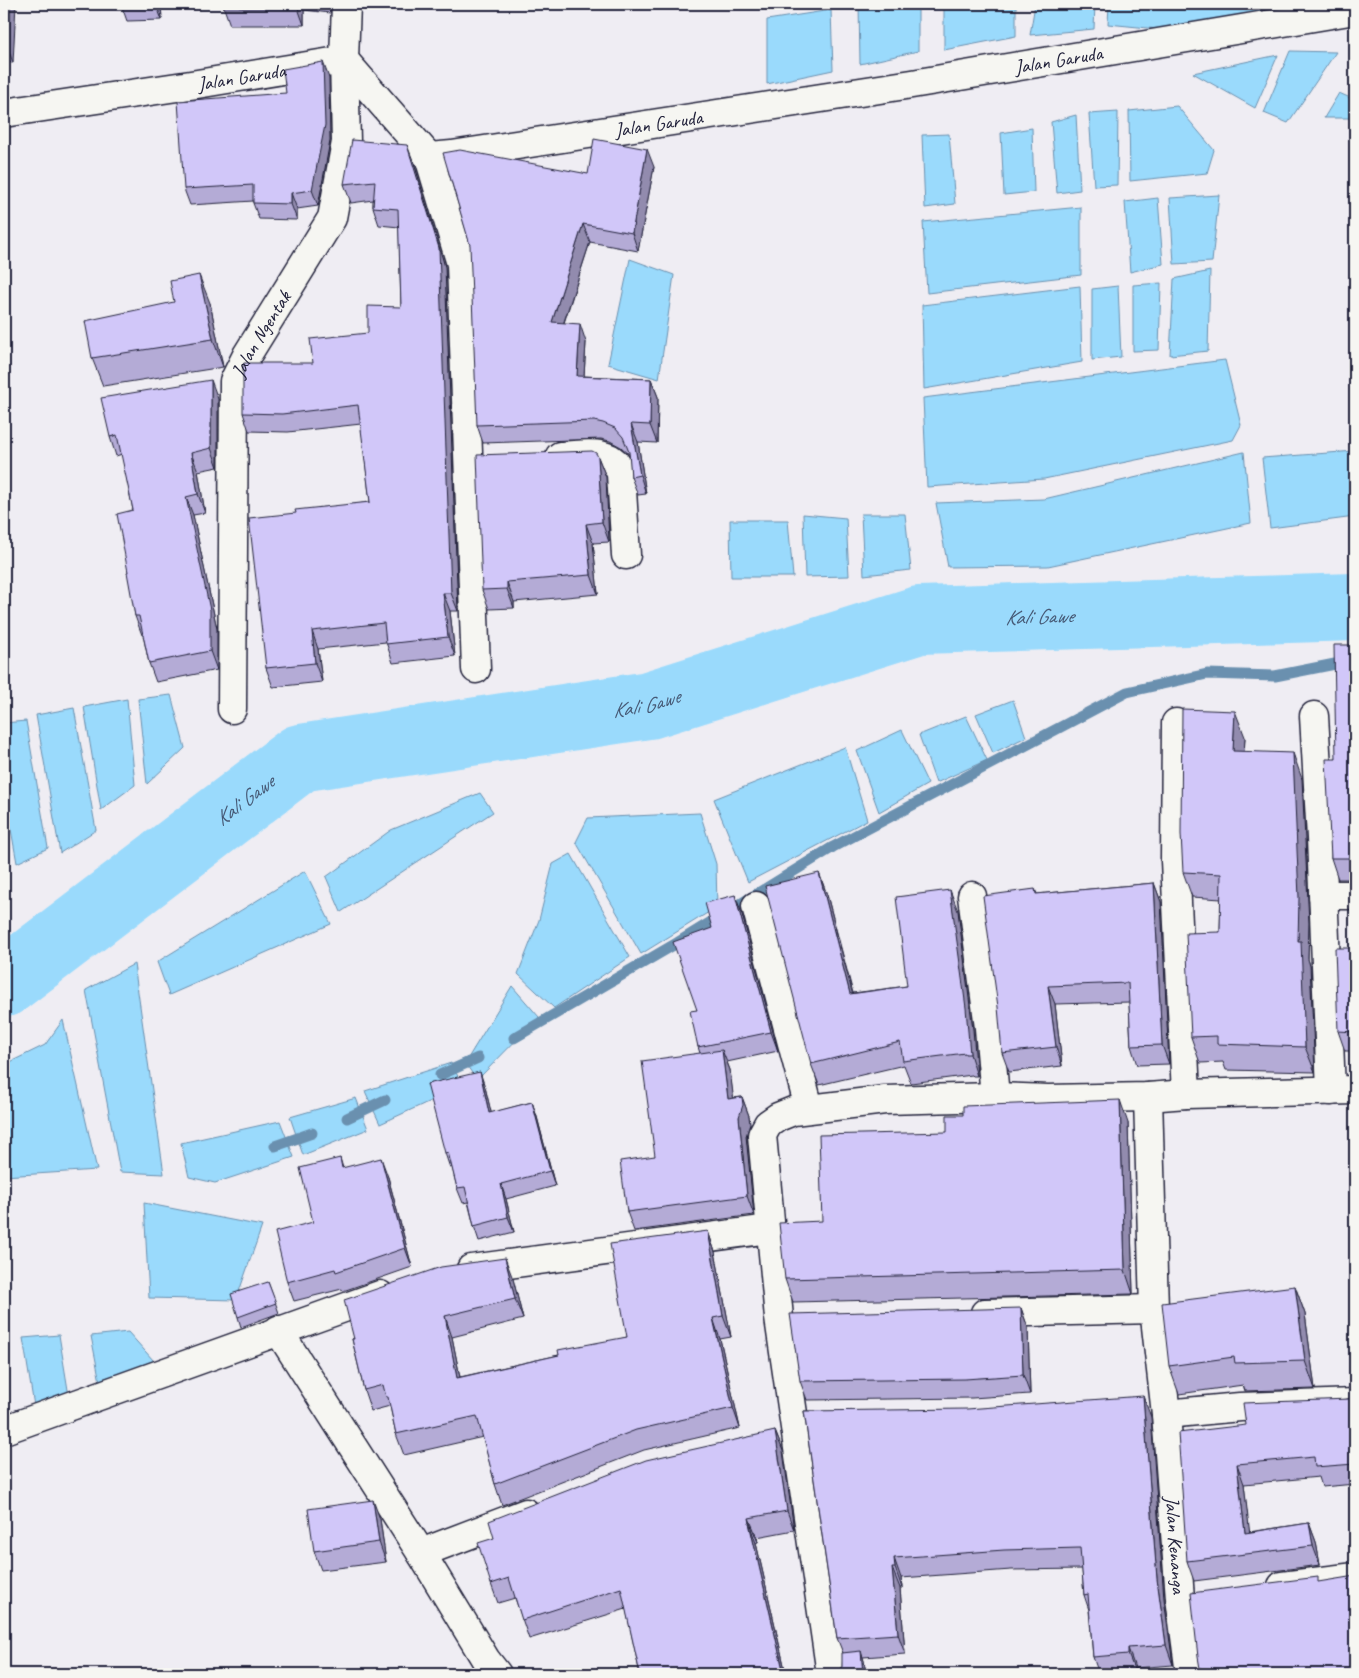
<svg xmlns="http://www.w3.org/2000/svg" width="1359" height="1678" viewBox="0 0 1359 1678" font-family="Caveat,sans-serif">
<rect width="100%" height="100%" fill="#efedf3"/>
<filter id="ink" filterUnits="userSpaceOnUse"><feTurbulence type="fractalNoise" baseFrequency=".02" numOctaves="2"/><feDisplacementMap in="SourceGraphic" scale="10" xChannelSelector="R" yChannelSelector="G"/><feConvolveMatrix kernelMatrix="1 2 1 2 8 2 1 2 1" color-interpolation-filters="sRGB"/></filter>
<g filter="url(#ink)">
<!-- water -->
<g fill="#9adafc" stroke="#6a90af">
<path d="M859,4H918V51L860,64Z"/>
<path d="M944,4H1016V36L944,50Z"/>
<path d="M1035,4H1095L1094,29L1030,35Z"/>
<path d="M1109,4H1340L1178,31L1108,24Z"/>
<path d="M831,10L833,70L767,84V20Z"/>
<path d="M1290,51L1336,52L1288,123L1264,113Z"/>
<path d="M1278,55L1255,108L1193,73Z"/>
<path d="M1339,93L1355,100V118H1324Z"/>
<path d="M1177,106L1214,150L1207,173L1130,181L1129,111Z"/>
<path d="M1118,112L1117,185L1094,186L1089,114Z"/>
<path d="M1076,115L1080,190L1057,193L1051,122Z"/>
<path d="M1032,128L1034,192L1004,195L1001,133Z"/>
<path d="M949,134L955,204L925,208L922,135Z"/>
<path d="M1219,195L1212,262L1174,264L1170,198Z"/>
<path d="M1158,198L1163,264L1130,272L1125,202Z"/>
<path d="M1081,207V275L927,293L923,222Z"/>
<path d="M630,259L674,275L659,379L608,364Z"/>
<path d="M1210,271L1208,351L1170,355L1174,279Z"/>
<path d="M1161,283L1159,350L1133,351V285Z"/>
<path d="M1080,286L1082,362L924,389L922,305Z"/>
<path d="M1118,286L1121,357L1092,360V289Z"/>
<path d="M1225,360L1241,425L1233,440L1044,479L927,487L923,398Z"/>
<path d="M1355,451V517L1270,528L1262,458Z"/>
<path d="M1244,452L1251,523L1048,566L948,567L936,503L1044,499Z"/>
<path d="M803,514L846,518L849,576L805,577Z"/>
<path d="M861,514H905L911,570L864,575Z"/>
<path d="M730,520H788L793,577H731Z"/>
<path d="M171,695L185,748L147,784L138,699Z"/>
<path d="M127,699L135,785L101,810L84,707Z"/>
<path d="M1013,700L1026,737L993,753L976,714Z"/>
<path d="M74,708L96,830L60,853L36,715Z"/>
<path d="M966,716L987,760L936,783L919,735Z"/>
<path d="M26,721L48,848L17,863L4,790V723Z"/>
<path d="M902,730L928,784L879,812L857,751Z"/>
<path d="M845,747L867,820L748,882L714,799Z"/>
<path d="M480,793L493,812L341,912L326,877L391,830Z"/>
<path d="M700,813L716,864L717,907L641,954L576,842L588,818Z"/>
<path d="M571,854L630,957L554,1008L518,974L539,920L553,864Z"/>
<path d="M305,871L331,924L169,995L157,962Z"/>
<path d="M134,964L164,1174L120,1172L86,990Z"/>
<path d="M512,986L539,1017L477,1080L465,1063Z"/>
<path d="M63,1020L97,1170L4,1176V1067L6,1064L45,1045Z"/>
<path d="M451,1063L463,1086L380,1124L365,1091Z"/>
<path d="M356,1098L368,1129L303,1155L290,1117Z"/>
<path d="M280,1121L294,1157L215,1183L189,1177L181,1143Z"/>
<path d="M144,1203L262,1226L236,1300L149,1298Z"/>
<path d="M128,1332L162,1370L101,1387L91,1336Z"/>
<path d="M59,1335L69,1396L34,1406L23,1338Z"/>
</g>
<g fill="none" stroke-linecap="round" stroke-linejoin="round">
<!-- stream -->
<g stroke="#6a90af" stroke-width="11">
<path d="M514,1038L677,943L833,847L1127,692L1207,674L1275,676L1355,660"/>
<path d="M440,1075L478,1058"/>
<path d="M347,1118L385,1100"/>
<path d="M275,1146L312,1133"/>
</g>
<!-- river -->
<path stroke="#9adafc" stroke-width="68" id="s1" d="M4,983L300,758L649,705L919,620L1355,607"/>
<defs>
<g id="minor">
<path id="s2" d="M4,113L197,84L344,60L429,157L452,155L912,84L1355,10"/>
<path d="M429,157L461,264L476,669"/>
<path d="M560,456C582,455 614,447 621,474L626,555"/>
<path id="s3" d="M232,709L234,381L247,355L332,218L346,142L344,60L346,4"/>
<path d="M1314,716L1321,838L1331,1091"/>
<path d="M1176,723L1175,860L1186,1094"/>
<path d="M1323,895H1355"/>
<path d="M972,896L989,1028L995,1097"/>
<path d="M756,906L809,1108"/>
<path id="s4" d="M1148,1097L1154,1309L1166,1414L1180,1598L1190,1674"/>
<path d="M471,1269L770,1229"/>
<path d="M985,1313L1154,1309"/>
<path d="M278,1330L421,1553L486,1660L497,1674"/>
<path d="M1166,1414L1240,1407L1355,1403"/>
<path d="M4,1430L380,1295"/>
<path d="M421,1553L526,1513"/>
<path d="M1282,1586L1355,1577"/>
<path d="M831,1674L779,1318L762,1135L768,1124L778,1117L793,1111L885,1100L995,1097L1048,1099L1148,1097L1186,1094L1355,1090"/>
</g>
</defs>
<!-- minor casing -->
<use href="#minor" stroke="#22223b" stroke-width="31"/>
<!-- minor -->
<use href="#minor" stroke="#f6f6f2" stroke-width="28"/>
</g>
<!-- wall -->
<g fill="#b4abd6" stroke="#22223b">
<path d="M4,4L13,63L4,62Z"/>
<path d="M121,4H161L162,20L127,21Z"/>
<path d="M224,4H330V13L304,10V25H230L224,8Z"/>
<path d="M329,78L330,141L318,206L297,209V220L259,219L253,203V201L190,205L184,189L286,93Z"/>
<path d="M414,163L445,267L458,611H450L455,656L393,663L386,642L318,649L322,682L273,687L266,668L296,513L370,502L361,424L288,432L249,431L243,413L313,363L368,333L401,307L399,227L379,225L373,207V200L351,203L344,184Z"/>
<path d="M654,167L638,251L590,242L564,323L586,342L584,376L651,379L658,397L657,443L638,442L646,494L638,495L631,477L630,455L621,447L610,441L601,439L483,443L477,425L588,174Z"/>
<path d="M174,302L210,303L223,367L103,386L92,358Z"/>
<path d="M218,399V467L198,471L205,513L193,515L217,629V670L156,682L149,663L143,635H142L135,616L128,572L133,510L122,454L116,456L110,437Z"/>
<path d="M598,457L606,477L609,542L593,543L598,594L514,602V608L489,609L482,590Z"/>
<path d="M1355,645V879H1338L1331,858L1336,759Z"/>
<path d="M1245,737L1244,752L1302,779L1309,923L1308,959L1310,966L1315,1072L1226,1070L1223,1062L1200,1063L1191,1037L1220,932L1221,899L1192,897L1183,872Z"/>
<path d="M819,873L827,895L853,993L907,986L958,911L973,1030L977,1076H973L972,1075L911,1083L904,1065L819,1085L811,1064Z"/>
<path d="M1154,883L1161,902L1169,1064L1137,1065L1131,1046L1129,1002L1055,1004L1062,1066L1009,1072L1002,1053L1035,889L1037,894Z"/>
<path d="M742,914L778,1051L727,1062L730,1070L733,1098L742,1097L749,1116L750,1124L746,1136L754,1215L634,1231L627,1212L655,1156L700,1053L698,1047L697,1010L712,928Z"/>
<path d="M1355,948V1051H1345L1338,1031Z"/>
<path d="M485,1087L491,1113L532,1102L537,1117L555,1186L506,1199L514,1232L479,1241L474,1226L468,1202L463,1203L457,1188L452,1167L450,1168L445,1153Z"/>
<path d="M1128,1123L1133,1294L793,1302L785,1279L822,1221L947,1132Z"/>
<path d="M340,1158L343,1168L388,1177L412,1267L343,1291L342,1289L294,1301L287,1282Z"/>
<path d="M708,1231L715,1252L731,1337L720,1339L740,1428L644,1450L502,1505L495,1484L483,1437L404,1455L396,1434L390,1406L371,1411L364,1390L352,1339L513,1279L523,1319L452,1337L460,1377L559,1355L627,1337Z"/>
<path d="M268,1282L279,1313L241,1327L238,1317Z"/>
<path d="M1295,1286L1305,1314L1315,1389L1245,1391L1243,1385L1179,1394L1169,1366Z"/>
<path d="M1021,1308L1028,1328L1030,1394L972,1398L807,1400L800,1381Z"/>
<path d="M1355,1397V1484L1322,1487L1319,1477L1244,1484L1249,1532L1309,1523L1316,1542L1320,1565L1194,1581L1187,1561L1246,1425Z"/>
<path d="M804,1411L1151,1417L1164,1599L1173,1665L1135,1668L1136,1674H1099L1093,1657L1089,1610L1084,1595L1082,1569L1011,1570L901,1578L902,1588H900L905,1654L863,1657L864,1661L866,1674H839L842,1669L843,1653L837,1638Z"/>
<path d="M775,1431L783,1451L794,1530L757,1537L758,1542L756,1543L786,1674H640L626,1609L529,1639L515,1598L498,1603L491,1584L494,1538Z"/>
<path d="M380,1519L386,1562L321,1570L314,1551Z"/>
</g>
<!-- shaded-wall -->
<g fill="#928bae" stroke="#22223b">
<path d="M8,4H16L13,63L6,43Z"/>
<path d="M156,4H161L162,20Z"/>
<path d="M298,4H302L304,10V25L298,8Z"/>
<path d="M327,4H330V13Z"/>
<path d="M323,62L329,78L330,141L318,206L312,190Z"/>
<path d="M407,145L414,163L445,267L458,611L451,593Z"/>
<path d="M647,149L654,167L638,251L632,233Z"/>
<path d="M291,193L297,209V220L291,204Z"/>
<path d="M583,224L590,242L558,340L552,322Z"/>
<path d="M199,275L210,303L223,367L213,339Z"/>
<path d="M580,324L586,342L583,394L577,376Z"/>
<path d="M651,379L658,397L657,443L650,425Z"/>
<path d="M211,380L218,399V467L211,448Z"/>
<path d="M631,424L638,442L646,494L640,475Z"/>
<path d="M191,453L198,471L205,513L198,494Z"/>
<path d="M598,457L606,477L609,542L602,522Z"/>
<path d="M186,497L193,515L217,629V670L210,651Z"/>
<path d="M586,524L593,543L598,594L591,575Z"/>
<path d="M507,582L514,602V608L507,589Z"/>
<path d="M443,593L450,611L455,656L448,637Z"/>
<path d="M312,631L318,649L322,682L315,663Z"/>
<path d="M1235,711L1245,737L1243,777L1233,751Z"/>
<path d="M1293,753L1302,779L1309,923L1308,959L1310,966L1315,1072L1305,1047L1298,941Z"/>
<path d="M819,873L827,895L858,1015L850,994Z"/>
<path d="M1154,883L1161,902L1169,1064L1162,1045Z"/>
<path d="M950,890L958,911L973,1030L977,1076L970,1054Z"/>
<path d="M735,895L742,914L778,1051L771,1032Z"/>
<path d="M1048,986L1055,1004L1062,1066L1056,1047Z"/>
<path d="M722,1050L730,1070L736,1118L728,1099Z"/>
<path d="M480,1072L485,1087L495,1128L489,1113Z"/>
<path d="M742,1097L749,1116L750,1124L746,1136L754,1215L747,1196L739,1117Z"/>
<path d="M1120,1100L1128,1123L1133,1294L1125,1270Z"/>
<path d="M532,1102L537,1117L555,1186L550,1171Z"/>
<path d="M381,1158L388,1177L412,1267L405,1248Z"/>
<path d="M501,1184L506,1199L514,1232L508,1217Z"/>
<path d="M708,1231L715,1252L731,1337L723,1316Z"/>
<path d="M505,1258L513,1279L523,1319L515,1299Z"/>
<path d="M1295,1286L1305,1314L1315,1389L1305,1361Z"/>
<path d="M1021,1308L1028,1328L1030,1394L1023,1375Z"/>
<path d="M445,1316L452,1337L464,1398L457,1378Z"/>
<path d="M713,1318L720,1339L740,1428L733,1408Z"/>
<path d="M1143,1396L1151,1417L1164,1599L1173,1665L1166,1645L1157,1579Z"/>
<path d="M775,1431L783,1451L794,1530L787,1511Z"/>
<path d="M1237,1464L1244,1484L1252,1552L1245,1533Z"/>
<path d="M373,1500L380,1519L386,1562L379,1542Z"/>
<path d="M749,1518L757,1537L758,1542L750,1523Z"/>
<path d="M749,1523L756,1543L786,1674H784Z"/>
<path d="M1309,1523L1316,1542L1320,1565L1313,1546Z"/>
<path d="M894,1558L901,1578L902,1588L895,1568Z"/>
<path d="M892,1568L900,1588L905,1654L898,1634Z"/>
<path d="M1128,1648L1135,1668L1136,1674L1128,1654Z"/>
<path d="M861,1651L864,1661L866,1674H863Z"/>
</g>
<!-- building -->
<g fill="#d1c7f9" stroke="#22223b">
<path d="M4,4H8L6,43H4Z"/>
<rect x="224" y="4" width="74" height="4"/>
<path d="M323,62L325,125L312,190L291,193V204L253,203V185L184,189L178,101L286,93L283,69Z"/>
<path d="M594,139L647,149L632,233L583,224L552,322L580,324L577,376L651,379L650,425L631,424L640,475L631,477L629,452L623,437L615,428L603,423L594,421L477,425L470,245L443,153L460,150L588,174Z"/>
<path d="M352,140L407,145L439,248L451,593H443L448,637L386,644L384,623L312,631L315,663L266,668L249,518L296,513L295,510L370,502L358,405L282,414L243,413V366L244,363H313L310,339L368,333V306L401,307L398,209L373,207L375,181L344,184Z"/>
<path d="M199,275L213,339L92,358L85,321L174,302L170,281Z"/>
<path d="M211,380V448L191,453L198,494L186,497L210,610V651L149,663L139,616H135L127,572H128L117,514L133,510L117,435L110,437L101,398Z"/>
<path d="M592,451L596,453L598,457L602,522L586,524L591,575L507,582V589L482,590L477,455Z"/>
<path d="M1334,645H1355V861L1348,858H1331L1326,759H1336Z"/>
<path d="M1182,709L1235,711L1233,751L1293,753L1299,898L1298,941H1301L1305,1047L1217,1044V1036L1191,1037L1186,933L1220,932L1221,874L1183,872L1181,834Z"/>
<path d="M819,873L850,994L907,986L896,897L950,890L966,1008L970,1054H965V1053L903,1061L900,1042L811,1064L765,886Z"/>
<path d="M1154,883L1162,1045L1131,1046L1128,983L1048,986L1056,1047L1002,1053L998,1007L983,896L1035,889L1036,894Z"/>
<path d="M735,895L771,1032L698,1047L690,1011L697,1010L673,942L712,928L705,903Z"/>
<path d="M1335,948H1355V1032L1338,1031Z"/>
<path d="M722,1050L728,1099L742,1097L743,1105L739,1117L747,1196L627,1212L620,1161L655,1156L642,1061Z"/>
<path d="M480,1072L489,1113L532,1102L550,1171L501,1184L508,1217L474,1226L465,1187L457,1188L448,1152L445,1153L427,1084Z"/>
<path d="M1120,1100L1125,1270L785,1279L779,1223L822,1221L819,1135L947,1132V1115H963V1106Z"/>
<path d="M340,1158L342,1168L381,1158L405,1248L336,1272L335,1269L287,1282L275,1232L313,1222L300,1168Z"/>
<path d="M708,1231L723,1316L713,1318L733,1408L636,1430L495,1484L477,1416L396,1434L388,1397H386L383,1385L364,1390L352,1339H354L344,1300L441,1267L505,1258L515,1299L445,1316L457,1378L559,1355L558,1350L627,1337L610,1244Z"/>
<path d="M268,1282L276,1303L238,1317L231,1294Z"/>
<path d="M1295,1286L1305,1361L1235,1363L1234,1357L1169,1366L1162,1303Z"/>
<path d="M1021,1308L1023,1375L965,1379L800,1381L790,1314Z"/>
<path d="M1143,1396L1157,1579L1166,1645L1128,1648V1654L1093,1657L1088,1594L1084,1595L1080,1548L1004,1550L894,1558L895,1568H892L898,1634L837,1638L804,1411L967,1409Z"/>
<path d="M1355,1397V1464L1315,1467L1314,1457L1237,1464L1245,1533L1309,1523L1313,1546L1187,1561L1178,1433L1246,1425L1243,1403L1349,1399Z"/>
<path d="M775,1431L787,1511L749,1518L750,1523H749L784,1674H640L621,1588L522,1620L509,1578L491,1584L478,1543L494,1538L489,1521L646,1460Z"/>
<path d="M373,1500L379,1542L314,1551L308,1509Z"/>
<path d="M1355,1576V1674H1201L1198,1657L1191,1593L1318,1577V1582Z"/>
<path d="M861,1651L863,1674H839L842,1669V1653Z"/>
</g>
</g>
<g text-anchor="middle" stroke-width="5" stroke-linejoin="round" paint-order="stroke">
<!-- street labels -->
<g font-size="20" fill="#22223b" stroke="#f6f6f2">
<text dy="7" stroke="none"><textPath href="#s2" startOffset="1110">Jalan Garuda</textPath></text>
<text dy="7" stroke="none"><textPath href="#s2" startOffset="240">Jalan Garuda</textPath></text>
<text dy="7" stroke="none"><textPath href="#s2" startOffset="705">Jalan Garuda</textPath></text>
<text dy="7" stroke="none"><textPath href="#s3" startOffset="382">Jalan Ngentak</textPath></text>
<text dy="7" stroke="none"><textPath href="#s4" startOffset="449">Jalan Kenanga</textPath></text>
</g>
<!-- water labels -->
<g font-size="21" font-style="italic" fill="#465975" stroke="#f6f6f2">
<text dy="7" stroke="none"><textPath href="#s1" startOffset="1128">Kali Gawe</textPath></text>
<text dy="7" stroke="none"><textPath href="#s1" startOffset="722">Kali Gawe</textPath></text>
<text dy="7" stroke="none"><textPath href="#s1" startOffset="302">Kali Gawe</textPath></text>
</g>
</g>
<!-- margin -->
<rect width="1359" height="1678" fill="none" stroke="#f6f6f2" stroke-width="20"/>
<rect x="10" y="10" width="1339" height="1658" fill="none" stroke="#22223b" stroke-width="2" filter="url(#ink)"/>
</svg>
